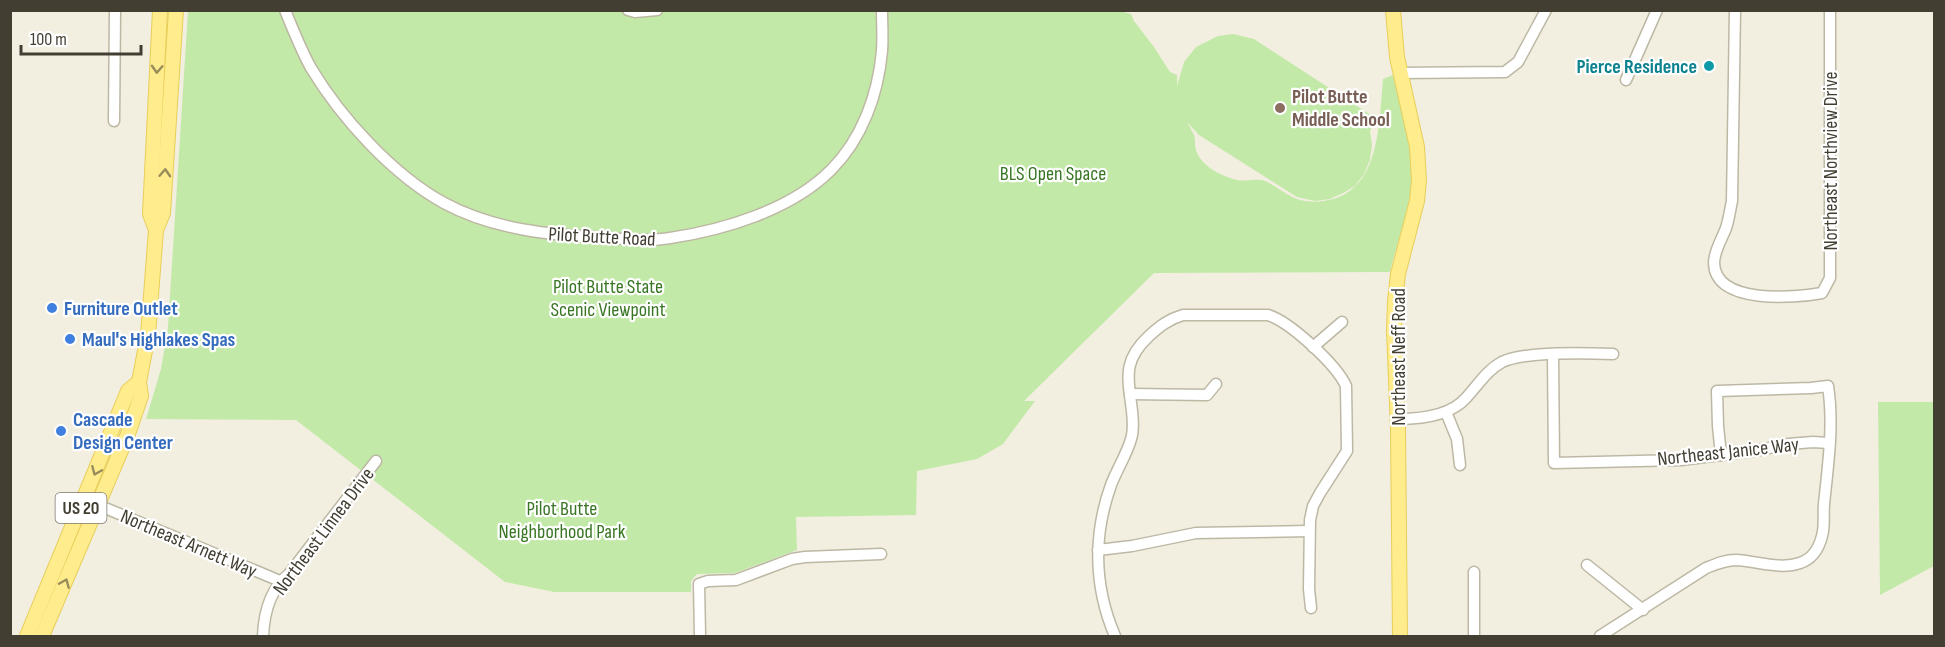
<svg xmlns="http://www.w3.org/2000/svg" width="1945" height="647" viewBox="0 0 1945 647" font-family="'Sofia Sans Condensed',sans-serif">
<rect width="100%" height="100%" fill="#f2efe1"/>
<!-- green -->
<g fill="#c3e9a8">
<path d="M188,11H1120L1131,14L1134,21L1154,47L1170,72L1177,75V86L1184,62L1196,47L1218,36L1233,34L1254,39L1377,119L1370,131L1372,145L1370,160L1364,174L1355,186L1345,192L1330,199L1315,201L1297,197L1199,135L1187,122C1189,126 1192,130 1194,135C1196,140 1194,147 1197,153C1204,168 1222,176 1237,180C1247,182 1255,178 1265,181C1276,186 1286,195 1297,199C1309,203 1322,202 1333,199C1381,186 1379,119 1383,79L1393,75C1400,105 1413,146 1412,176C1411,207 1397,242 1390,272L1154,273L1024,401H1035L1003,444L977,459L917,471L916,515L796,517L797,550L735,573L697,574L691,581V592H554L505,582L296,420L146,419L161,369L168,327Z"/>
<path d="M1878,402H1934V566L1880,595Z"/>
</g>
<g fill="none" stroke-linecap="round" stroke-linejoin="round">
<defs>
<g id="minor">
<path d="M285,10C293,30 301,50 311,68C341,118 393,175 444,203C494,230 551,235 607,238C628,239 649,242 670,238C724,230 791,210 831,170C862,139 878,95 882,51C883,38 882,24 882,10"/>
<path d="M628,10L635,12L657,10"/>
<path d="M1735,10L1732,201C1730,210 1729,219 1726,228C1722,239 1714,251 1714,263C1715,305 1795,298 1822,293L1830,278V10"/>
<path d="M1400,73L1505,72L1518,62L1546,10"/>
<path d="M1626,80L1657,10"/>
<path d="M114,121L115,10"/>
<path d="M1313,347L1342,322"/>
<path d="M1553,355L1554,463L1681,460L1760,450L1788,444L1813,442L1829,443"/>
<path d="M1130,394L1207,395L1216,384"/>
<path d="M1446,412L1457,439L1460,465"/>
<path d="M1398,419C1421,419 1450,416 1466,398C1478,385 1487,370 1502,362C1526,351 1585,353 1613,354"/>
<path d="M98,505L280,581"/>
<path d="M1098,550L1132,546L1196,533L1309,531"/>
<path d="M1587,565L1643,610"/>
<path d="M263,636C264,613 270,589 289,574L376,461"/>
<path d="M700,636L699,584L708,581L736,580L792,559L805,557L881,554"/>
<path d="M1115,636C1094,587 1093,535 1111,485C1117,469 1127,454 1131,439C1134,430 1133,420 1132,411C1128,378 1122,361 1149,336C1160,326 1169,319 1183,315H1268C1290,322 1336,364 1346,386L1347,451L1320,493L1313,506L1310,520L1309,589L1311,608"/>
<path d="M1474,636V572"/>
<path d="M1600,636L1706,568C1716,564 1725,560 1736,560C1756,561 1780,570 1800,563C1812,559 1819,548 1822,536C1825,526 1823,515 1824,504C1828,465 1834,425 1828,386L1811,388L1717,391L1718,426L1721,455"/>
</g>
<g id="major">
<path d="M1393,10L1397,57L1417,147L1419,180L1417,201L1398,274L1395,301L1394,330L1398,429L1400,636"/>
<path d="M156,230L150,214L160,10"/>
<path d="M27,636L128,391L139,382"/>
<path d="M42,636L128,434L141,396L139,382L148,335L156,230L163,213L176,10"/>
</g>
</defs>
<!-- minor casing -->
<use href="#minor" stroke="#bdb8a4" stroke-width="13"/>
<!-- major casing -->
<use href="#major" stroke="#e8ce59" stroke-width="16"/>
<!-- minor -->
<use href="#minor" stroke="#fff" stroke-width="10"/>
<!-- major -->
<use href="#major" stroke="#ffec8d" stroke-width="14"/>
</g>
<!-- one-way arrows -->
<defs><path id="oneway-chevron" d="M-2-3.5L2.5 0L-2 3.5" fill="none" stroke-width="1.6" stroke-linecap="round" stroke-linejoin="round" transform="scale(1.5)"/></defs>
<g stroke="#988c5b">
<use href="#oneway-chevron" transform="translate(157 69) rotate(93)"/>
<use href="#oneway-chevron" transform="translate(165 173) rotate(-87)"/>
<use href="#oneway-chevron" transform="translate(96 471) rotate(113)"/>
<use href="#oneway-chevron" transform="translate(65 583) rotate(-67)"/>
</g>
<!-- markers -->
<circle fill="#0f9aa8" stroke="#fff" stroke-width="2" cx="1709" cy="66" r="6"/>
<circle fill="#8d6e63" stroke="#fff" stroke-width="2" cx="1280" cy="108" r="6"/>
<g fill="#3f7fe0" stroke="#fff" stroke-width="2">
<circle cx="52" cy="308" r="6"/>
<circle cx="70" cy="339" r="6"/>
<circle cx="61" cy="431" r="6"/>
</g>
<g text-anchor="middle" stroke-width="4.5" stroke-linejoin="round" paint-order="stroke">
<!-- shield labels -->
<rect fill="#fff" stroke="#7b7870" stroke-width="1.5" x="55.5" y="493" width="51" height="30" rx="4.5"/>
<g font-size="18" font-weight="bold" fill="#433e32">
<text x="81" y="514">US 20</text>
</g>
<!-- culture labels -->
<g font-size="20" font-weight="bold" fill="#0d838f" stroke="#fff" text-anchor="end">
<text x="1697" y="73">Pierce Residence</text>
</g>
<!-- education labels -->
<g font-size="20" font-weight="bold" fill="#785e54" stroke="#fff" text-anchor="start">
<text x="1292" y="103">Pilot Butte<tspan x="1292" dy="23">Middle School</tspan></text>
</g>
<!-- street labels -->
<g font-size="20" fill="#433e32" stroke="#fff">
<text transform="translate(1830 161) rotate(-90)" y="7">Northeast Northview Drive</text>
<text transform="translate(602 236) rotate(3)" y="7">Pilot Butte Road</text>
<text transform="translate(1398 357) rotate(-90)" y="7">Northeast Neff Road</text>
<text transform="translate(1728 451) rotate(-6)" y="7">Northeast Janice Way</text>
<text transform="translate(323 531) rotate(-53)" y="7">Northeast Linnea Drive</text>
<text transform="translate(189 543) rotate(23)" y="7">Northeast Arnett Way</text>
</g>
<!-- park labels -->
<g font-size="20" fill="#397624" stroke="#fff">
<text x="1053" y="180">BLS Open Space</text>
<text x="608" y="293">Pilot Butte State<tspan x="608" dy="23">Scenic Viewpoint</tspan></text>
<text x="562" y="515">Pilot Butte<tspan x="562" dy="23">Neighborhood Park</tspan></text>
</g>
<!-- shop labels -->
<g font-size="20" font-weight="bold" fill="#366cbe" stroke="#fff" text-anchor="start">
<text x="64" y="315">Furniture Outlet</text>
<text x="82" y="346">Maul's Highlakes Spas</text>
<text x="73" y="426">Cascade<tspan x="73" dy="23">Design Center</tspan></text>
</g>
</g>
<!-- border -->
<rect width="1945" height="647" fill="none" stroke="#433e32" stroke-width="24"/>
<!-- scale -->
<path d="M21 45v9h120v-9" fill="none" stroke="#433e32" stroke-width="3"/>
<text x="30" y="45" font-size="18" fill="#433e32" stroke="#ffffff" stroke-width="4.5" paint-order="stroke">100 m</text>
</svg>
